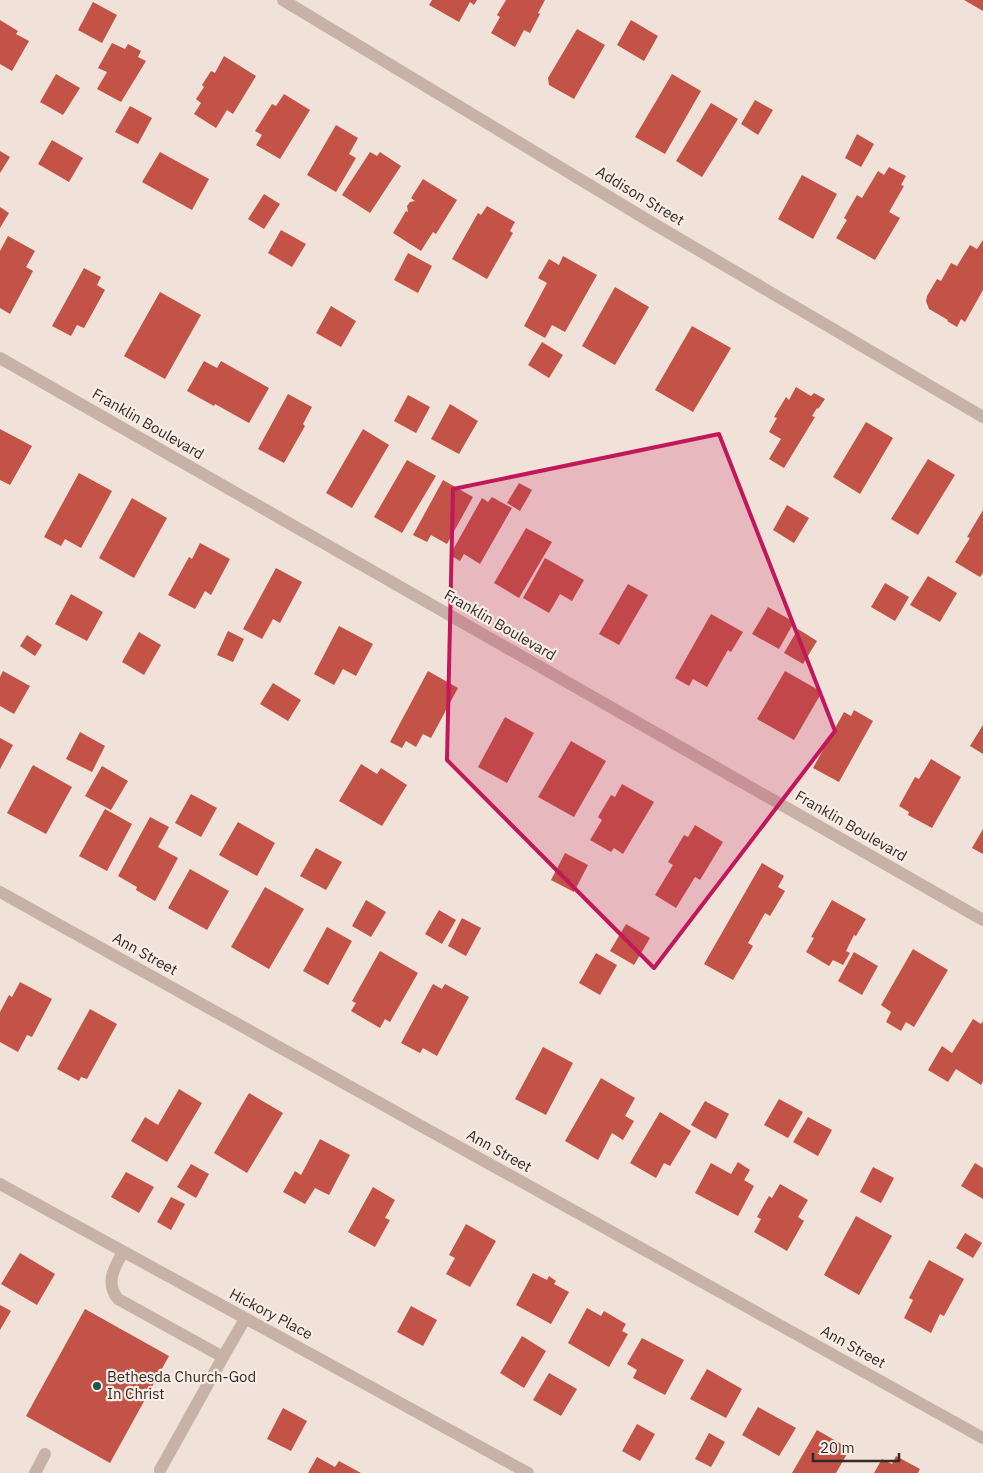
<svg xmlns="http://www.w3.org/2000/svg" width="983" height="1473" viewBox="0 0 983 1473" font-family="'IBM Plex Sans',sans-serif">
<rect width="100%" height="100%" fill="#f0e2d9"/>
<!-- building -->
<g fill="#c25346">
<path d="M432,0H477L474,5L470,2L459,22L429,5Z"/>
<path d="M506,0H545L538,13L540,14L530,33L524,30L515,47L491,33L500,17L497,15Z"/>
<path d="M964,0H983V11Z"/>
<path d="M93,2L117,15L102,43L78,30Z"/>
<path d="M0,20L18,31L16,34L29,41L12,71L0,64Z"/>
<path d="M631,20L658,36L644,61L617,45Z"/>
<path d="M577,29L605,45L574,99L549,85L548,78Z"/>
<path d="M112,43L125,49L128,44L141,51L138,57L146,61L121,102L97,89L107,72L98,68Z"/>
<path d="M224,56L256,76L233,114L227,110L216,128L194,114L201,103L196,99L204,87L202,85L211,71L215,73Z"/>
<path d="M56,74L80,88L63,115L40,102Z"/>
<path d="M672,74L701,91L665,154L635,137Z"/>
<path d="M284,94L310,110L280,159L256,145L262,135L255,131L272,104L276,106Z"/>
<path d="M755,100L773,110L758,135L741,124Z"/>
<path d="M711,103L738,119L702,177L676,161Z"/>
<path d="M130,106L152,118L138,144L115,132Z"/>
<path d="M336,125L358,138L349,154L356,158L336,192L307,175Z"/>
<path d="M857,134L874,144L861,167L845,158Z"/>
<path d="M52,140L83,158L69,182L38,164Z"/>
<path d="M0,151L10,157L0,173Z"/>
<path d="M160,152L209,179L192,210L142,182Z"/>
<path d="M370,152L377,156L380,152L401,166L370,213L342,195Z"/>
<path d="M889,167L906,176L901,185L904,186L889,212L900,218L875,260L836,238L847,220L844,218L857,195L862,198L878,171L884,175Z"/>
<path d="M802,175L837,194L813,239L778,219Z"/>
<path d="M423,179L457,200L436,234L433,232L421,251L393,233L406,211L408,212L407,206L410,202L415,201L411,198Z"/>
<path d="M264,194L280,204L264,229L248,219Z"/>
<path d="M487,206L515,222L510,231L513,233L487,279L452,259L478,213L481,215Z"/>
<path d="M0,207L9,213L0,228Z"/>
<path d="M281,230L306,244L292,267L268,253Z"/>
<path d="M8,236L35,251L26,267L33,271L10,314L0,308V251Z"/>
<path d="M983,240V290L965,322L961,319L957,327L947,321L948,320L929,309L926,301L927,296L937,279L941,281L951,263L957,266L970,245L977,249Z"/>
<path d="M408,253L432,266L418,293L394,280Z"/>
<path d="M563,256L597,275L565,332L552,325L545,338L524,326L547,283L538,278L549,259L559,265Z"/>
<path d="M84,268L101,277L97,285L105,290L84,328L77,325L71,336L52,326Z"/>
<path d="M615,287L649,307L615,365L582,346Z"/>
<path d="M160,292L201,315L165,379L124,356Z"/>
<path d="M331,306L356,321L341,347L316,333Z"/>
<path d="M692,326L731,348L693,412L655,390Z"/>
<path d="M542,342L563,355L549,378L528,365Z"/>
<path d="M204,361L217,368L221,361L269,388L249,423L215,404L214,406L187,391Z"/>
<path d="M796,387L811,396L814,393L825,399L818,409L817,408L812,416L815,417L784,468L769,459L781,439L769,432L777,418L774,417L786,397L789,400Z"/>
<path d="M288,394L312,407L303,424L305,426L284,463L258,449Z"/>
<path d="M408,395L430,407L416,433L394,421Z"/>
<path d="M450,404L478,421L459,454L431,439Z"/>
<path d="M866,422L893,438L860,494L833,477Z"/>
<path d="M0,429L32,446L10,485L0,480Z"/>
<path d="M363,429L389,445L352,508L326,493Z"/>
<path d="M928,459L955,475L918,535L891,519Z"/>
<path d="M407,460L436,476L402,533L374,517Z"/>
<path d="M79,473L112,491L81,548L65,539L61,546L44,537Z"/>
<path d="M443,480L473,497L447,544L431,535L427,542L413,535Z"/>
<path d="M519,483L532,490L520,511L507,503Z"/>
<path d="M492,497L512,508L480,564L464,554L460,561L450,555L482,498L488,502Z"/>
<path d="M132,498L167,518L134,578L99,558Z"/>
<path d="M787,505L809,518L794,543L773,530Z"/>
<path d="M983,510V573L980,577L955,562L970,538L967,537Z"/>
<path d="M526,528L552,542L519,598L494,583Z"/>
<path d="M200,543L230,559L211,595L205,591L195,609L168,595L189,557L192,559Z"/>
<path d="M545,558L584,580L572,601L560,594L549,613L523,598Z"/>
<path d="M276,568L302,582L280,623L273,619L262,639L243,629Z"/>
<path d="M928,576L957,593L940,622L910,605Z"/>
<path d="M885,583L909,597L895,621L871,607Z"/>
<path d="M628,584L648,595L619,645L599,634Z"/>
<path d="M71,594L103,612L87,641L55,624Z"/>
<path d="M768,607L794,622L779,649L752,634Z"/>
<path d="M711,614L743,632L731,652L728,650L707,687L693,679L689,686L675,678Z"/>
<path d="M339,626L373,644L356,676L343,669L334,685L314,674Z"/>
<path d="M798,629L817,641L803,664L784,653Z"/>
<path d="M228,631L244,639L233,662L217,655Z"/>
<path d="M139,632L161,645L144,675L122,662Z"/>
<path d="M27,635L42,645L35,656L20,646Z"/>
<path d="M3,671L30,686L14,714L0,706V677Z"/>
<path d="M428,671L458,688L431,738L423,734L416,747L406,741L402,748L390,742Z"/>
<path d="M785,671L822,692L794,740L757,719Z"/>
<path d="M273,683L301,700L288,721L260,704Z"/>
<path d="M854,710L873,721L839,782L813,768L844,712L851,716Z"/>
<path d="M505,717L534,733L507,783L478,767Z"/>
<path d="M983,725V754L970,746Z"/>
<path d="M80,732L105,746L92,772L66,759Z"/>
<path d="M0,738L13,745L0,769Z"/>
<path d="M571,741L606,761L574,817L538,797Z"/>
<path d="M931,759L961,777L932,828L908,815L909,812L899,806L915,777L919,779Z"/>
<path d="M361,764L377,774L381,768L407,785L382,826L339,801Z"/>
<path d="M33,765L72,787L46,834L7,813Z"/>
<path d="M102,766L128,781L111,810L85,796Z"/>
<path d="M622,784L654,802L623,854L614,848L611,852L590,840L602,820L598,817L611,795L615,797Z"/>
<path d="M191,794L217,808L201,837L175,823Z"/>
<path d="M105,809L132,824L107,871L79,856Z"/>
<path d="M150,817L169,827L158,847L178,858L155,901L136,890L137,887L118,876Z"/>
<path d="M238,822L275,843L257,876L219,855Z"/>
<path d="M695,825L723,842L700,880L695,877L676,908L655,895L673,865L668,862L684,835L688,837Z"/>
<path d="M983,829V854L972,848Z"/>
<path d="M316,848L342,862L326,890L300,876Z"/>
<path d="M565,853L588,865L574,892L551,880Z"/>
<path d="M762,863L784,876L778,887L785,891L770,916L765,913L748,943L753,946L733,980L704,964Z"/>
<path d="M190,869L229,891L207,930L168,908Z"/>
<path d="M265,887L304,909L269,969L231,947Z"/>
<path d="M366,900L386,912L371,937L352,926Z"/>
<path d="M832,900L866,919L856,936L854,935L846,951L850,953L843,965L833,960L829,966L806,952L814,938L811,937Z"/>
<path d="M439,910L456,920L442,944L425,934Z"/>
<path d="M462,918L481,928L466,956L448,946Z"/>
<path d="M626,924L650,938L634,965L610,951Z"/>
<path d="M327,927L352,941L328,985L303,971Z"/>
<path d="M913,949L948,970L914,1027L906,1022L901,1031L886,1022L891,1012L881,1005Z"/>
<path d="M380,951L418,973L390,1022L385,1019L380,1028L351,1011L356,1003L352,1001Z"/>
<path d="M854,952L878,966L862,995L838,981Z"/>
<path d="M596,953L617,965L600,995L579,983Z"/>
<path d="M20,982L52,999L32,1037L27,1035L18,1052L0,1042V1012L9,995L12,997Z"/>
<path d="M433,984L442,989L445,984L469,997L437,1056L423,1048L420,1053L401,1043Z"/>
<path d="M90,1009L117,1024L87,1079L81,1077L79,1081L57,1069Z"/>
<path d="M973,1019L981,1024L983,1021V1081L981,1085L956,1069L948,1082L928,1070L942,1046L952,1053Z"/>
<path d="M543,1047L573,1063L546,1115L515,1099Z"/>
<path d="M601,1078L635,1098L625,1116L634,1121L623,1140L612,1133L598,1160L565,1141Z"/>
<path d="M179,1089L202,1103L167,1162L131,1141L145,1117L158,1125Z"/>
<path d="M249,1093L283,1113L247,1173L214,1153Z"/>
<path d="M779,1099L803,1112L788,1138L764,1125Z"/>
<path d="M705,1101L729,1114L716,1139L691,1125Z"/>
<path d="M660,1112L691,1131L670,1166L664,1163L656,1178L630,1163Z"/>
<path d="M808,1117L832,1130L818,1156L793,1142Z"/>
<path d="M320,1139L350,1155L329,1195L315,1188L305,1204L283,1192L295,1171L301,1175Z"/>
<path d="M738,1162L750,1170L744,1180L754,1186L738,1216L695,1193L711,1163L731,1174Z"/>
<path d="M975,1163L983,1168V1199L961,1186Z"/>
<path d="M191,1164L209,1174L196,1198L177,1187Z"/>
<path d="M873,1167L894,1178L881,1203L860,1192Z"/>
<path d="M126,1172L154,1187L139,1213L111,1197Z"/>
<path d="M780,1184L808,1200L798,1217L804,1221L787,1251L754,1232L761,1219L757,1217L769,1196L772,1198Z"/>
<path d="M373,1187L395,1200L385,1218L390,1220L375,1247L348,1232Z"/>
<path d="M171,1197L185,1204L171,1230L157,1222Z"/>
<path d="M856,1216L892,1236L859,1295L824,1275Z"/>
<path d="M466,1224L496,1241L470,1287L446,1274L455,1258L449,1255Z"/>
<path d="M965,1233L982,1243L973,1258L956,1248Z"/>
<path d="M20,1253L55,1274L37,1305L1,1284Z"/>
<path d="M929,1260L964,1279L944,1316L940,1314L931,1333L904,1318L913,1300L909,1298Z"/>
<path d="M533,1273L547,1280L549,1276L556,1281L554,1284L569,1292L551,1324L516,1305Z"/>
<path d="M0,1305L11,1311L0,1330Z"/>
<path d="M411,1306L437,1320L423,1346L397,1332Z"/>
<path d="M587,1308L601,1316L604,1311L626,1324L622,1331L628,1334L609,1367L568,1343Z"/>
<path d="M85,1309L169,1356L110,1463L26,1416Z"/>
<path d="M522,1336L546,1351L524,1388L500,1373Z"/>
<path d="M642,1338L684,1360L665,1395L633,1378L637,1370L627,1364Z"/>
<path d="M707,1369L742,1389L726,1418L690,1399Z"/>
<path d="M549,1373L577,1389L561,1416L533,1400Z"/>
<path d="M758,1407L796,1428L779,1456L742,1435Z"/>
<path d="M283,1408L307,1421L291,1451L267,1439Z"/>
<path d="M637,1424L655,1434L640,1461L622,1451Z"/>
<path d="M817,1430L850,1449L836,1473H792Z"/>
<path d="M709,1433L725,1442L711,1467L695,1459Z"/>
<path d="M896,1456L920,1469L918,1473H874L882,1459L892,1464Z"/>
<path d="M317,1457L335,1467L339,1461L361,1473H308Z"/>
</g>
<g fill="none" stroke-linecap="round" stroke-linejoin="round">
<!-- minor -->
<g stroke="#c8b1a6" stroke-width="12">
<path d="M283,0L654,224L983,417"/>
<path d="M0,358L983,920"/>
<path d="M0,892L983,1438"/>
<path d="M0,1184L528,1473"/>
<path d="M123,1252C114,1268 105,1283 118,1299L223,1357L245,1319"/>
<path d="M160,1470L223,1357"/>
<path d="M35,1473L45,1454"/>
</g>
</g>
<!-- marked area -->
<path fill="#c2185b" fill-opacity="0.2" stroke="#c2185b" stroke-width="4" stroke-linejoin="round" d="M719,434L835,731L654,968L447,760L453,489Z"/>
<!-- markers -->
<circle fill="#1e5450" stroke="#f8ede5" stroke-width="2" cx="97" cy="1386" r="5"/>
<g text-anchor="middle" stroke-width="4.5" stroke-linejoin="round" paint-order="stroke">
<!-- street labels -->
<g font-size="15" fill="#342926" stroke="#f8ede5">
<text transform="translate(640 196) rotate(31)" y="5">Addison Street</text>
<text transform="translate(148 424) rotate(30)" y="5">Franklin Boulevard</text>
<text transform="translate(500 625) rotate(30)" y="5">Franklin Boulevard</text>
<text transform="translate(851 826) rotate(30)" y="5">Franklin Boulevard</text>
<text transform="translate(145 954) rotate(29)" y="5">Ann Street</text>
<text transform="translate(499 1151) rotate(29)" y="5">Ann Street</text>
<text transform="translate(271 1314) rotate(28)" y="5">Hickory Place</text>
<text transform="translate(853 1347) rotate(29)" y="5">Ann Street</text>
</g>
<!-- poi labels -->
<g font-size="15" fill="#342926" stroke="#f8ede5" text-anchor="start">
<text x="107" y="1382">Bethesda Church-God<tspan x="107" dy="17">In Christ</tspan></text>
</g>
</g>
<!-- scale -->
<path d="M813 1453v8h86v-8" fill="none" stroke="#342926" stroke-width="2.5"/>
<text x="820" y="1453" font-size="15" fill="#342926" stroke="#f8ede5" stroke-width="4" paint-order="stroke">20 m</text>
</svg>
